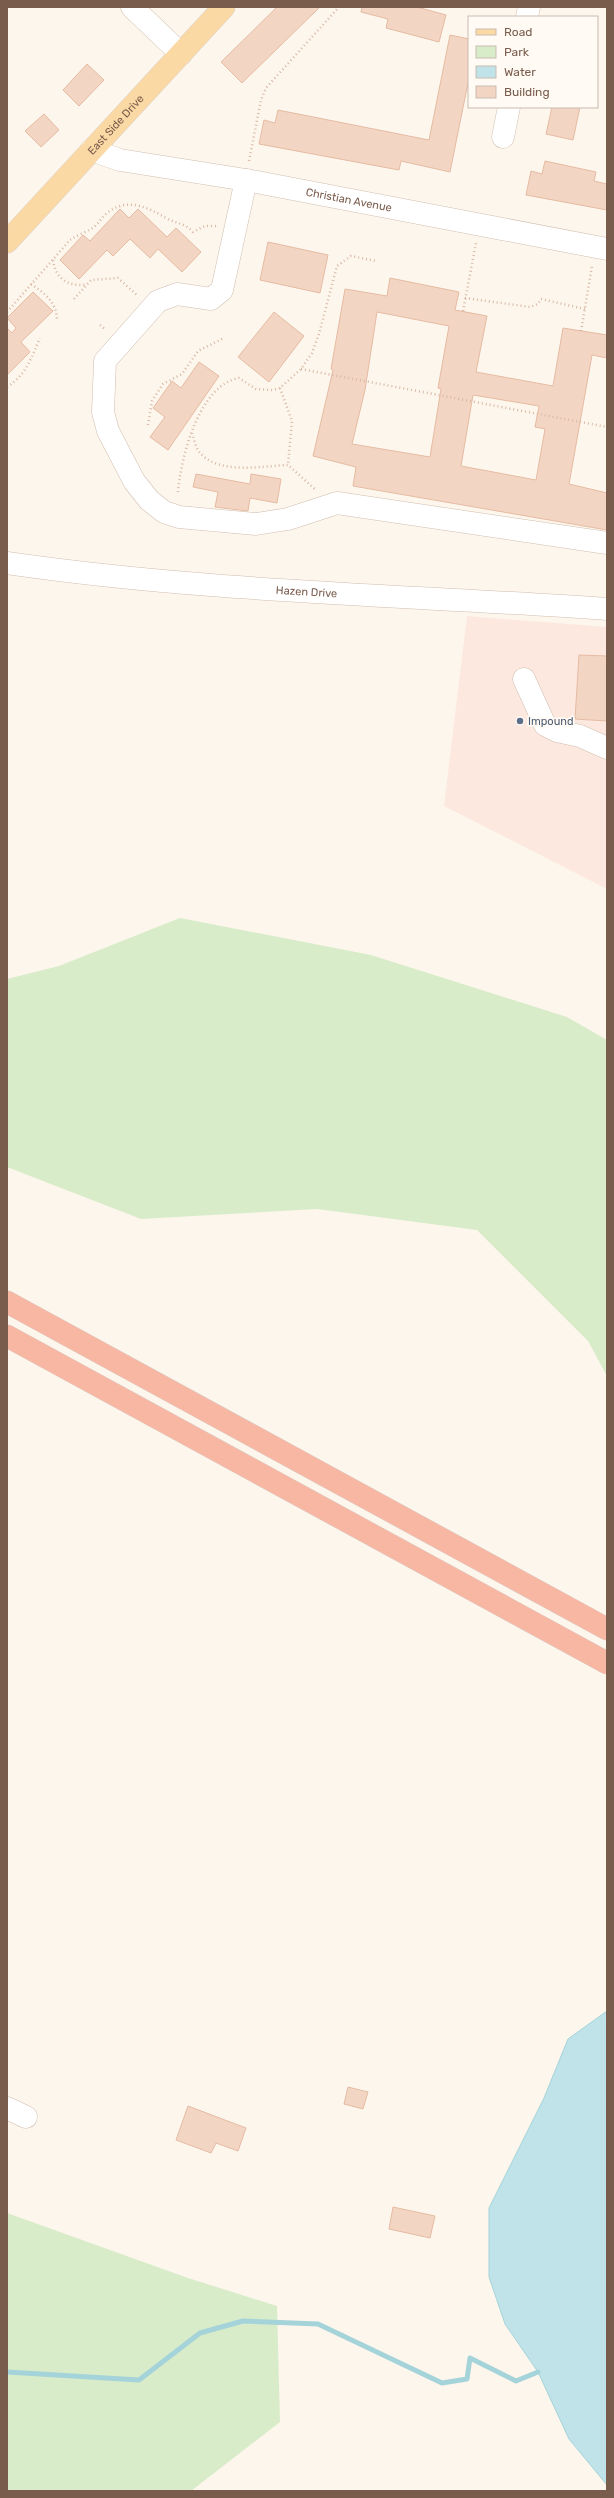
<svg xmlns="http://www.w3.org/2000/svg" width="614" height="2498" viewBox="0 0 614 2498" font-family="Rubik,sans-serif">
<rect width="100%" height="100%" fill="#fdf6ec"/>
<!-- commercial -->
<path fill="#fde8e0" d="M467,616L607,627V889L444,806Z"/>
<!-- green -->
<g fill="#d8ecc9">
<path d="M180,918L371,955L567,1017L607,1040V1376L588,1341L477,1230L317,1209L141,1219L7,1167V979L59,966Z"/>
<path d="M7,2213L188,2278L277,2306L280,2422L191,2491H7Z"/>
</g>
<!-- water -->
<path fill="#bfe3e8" stroke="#a5d3da" d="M607,2011V2485L569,2439L538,2372L505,2324L489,2277V2208L544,2098L568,2039Z"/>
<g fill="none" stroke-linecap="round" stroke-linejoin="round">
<!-- stream -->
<path stroke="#a5d3da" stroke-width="5" d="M7,2372L139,2380L200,2333L243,2321L318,2324L442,2383L467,2379L470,2358L516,2381L538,2372"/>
</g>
<!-- building -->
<g fill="#f3d5c3" stroke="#e6bba3" fill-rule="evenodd">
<path d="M277,7H320L242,83L221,62Z"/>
<path d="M362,7H417L446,15L439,42L386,28L388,19L361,12Z"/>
<path d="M450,35L469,39V78L450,172L401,161L399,170L259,144L264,120L275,123L278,110L429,140Z"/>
<path d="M87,64L104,80L79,106L63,90Z"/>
<path d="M552,107H580L573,140L546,134Z"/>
<path d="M44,114L59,130L41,147L25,131Z"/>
<path d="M545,161L596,172L594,181L607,184V210L526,195L531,171L542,174Z"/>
<path d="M120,209L129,218L138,209L167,237L176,228L201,252L182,272L158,249L150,258L130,239L113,256L107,250L79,279L60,260L83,235L90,241Z"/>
<path d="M268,242L328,255L320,293L260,280Z"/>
<path d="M390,278L459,292L455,310L487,316L476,372L553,386L563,328L607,335V358L592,355L569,484L607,493V530L353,486L356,467L313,456L333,370L331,369L345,289L387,296ZM377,312L449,326L438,388L441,389L430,457L352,444L365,390ZM473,395L539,406L535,427L545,429L536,480L461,466Z"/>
<path d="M33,292L53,311L21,342L30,352L7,375V328L12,333L16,328L7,318Z"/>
<path d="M274,312L304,336L269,382L238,357Z"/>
<path d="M199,362L219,376L168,450L150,437L165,417L153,408L172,381L181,388Z"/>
<path d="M196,474L250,484L251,474L281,479L277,503L250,498L248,511L215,507L218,492L193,487Z"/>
<path d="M579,655L607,656V721L575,719Z"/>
<path d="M348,2087L368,2092L363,2109L344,2104Z"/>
<path d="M188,2106L246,2128L238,2151L216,2143L211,2153L176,2140Z"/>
<path d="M393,2207L435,2216L430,2238L389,2229Z"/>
</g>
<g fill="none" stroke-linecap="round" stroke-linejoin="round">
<defs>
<g id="minor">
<path d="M132,7L181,54"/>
<path d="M527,17L529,7"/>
<path d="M503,137L509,107"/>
<path id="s1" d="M91,150L120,160L246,180L607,249"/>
<path d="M246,180L222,290L211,299L177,294L158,301L105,361L103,412L108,431L134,481L149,500L164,512L179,517L256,524L288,519L337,503L607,543"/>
<path id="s2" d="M7,563C206,592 407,595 607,609"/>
<path d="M524,679L545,725L557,731L580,736L607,748"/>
<path d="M7,2108L26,2117"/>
</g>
<g id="major">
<path id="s3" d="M7,242L224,7"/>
</g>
<g id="highway">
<path d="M7,1302L607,1629"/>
<path d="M7,1336L607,1663"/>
</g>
</defs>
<!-- minor casing -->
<use href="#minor" stroke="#d1beb0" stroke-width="23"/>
<!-- major casing -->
<use href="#major" stroke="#dad1cd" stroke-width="23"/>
<!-- highway casing -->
<use href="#highway" stroke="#dad1cd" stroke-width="23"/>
<!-- path -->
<g stroke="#d9b8a5" stroke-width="2.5" stroke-dasharray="1 3" stroke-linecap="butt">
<path d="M249,161L261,100L266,88L339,7"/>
<path d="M53,260C56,279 67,286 86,285"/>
<path d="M31,284C44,293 56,301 57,319"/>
<path d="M465,298L530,307L538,304L541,299L585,309"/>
<path d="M74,299L91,280L118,278L138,296"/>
<path d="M463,311L476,243"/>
<path d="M7,312L70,240C77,235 87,232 94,227C99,223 102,217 107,213C127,197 147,207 166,218C177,224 185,223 193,232L205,226H217"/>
<path d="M100,325L106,330"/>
<path d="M581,331L592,266"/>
<path d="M301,369L607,427"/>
<path d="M7,387C27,374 31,358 40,338"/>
<path d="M280,388L292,421L288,465"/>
<path d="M148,425L152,401L163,384L182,374L198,351L224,338"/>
<path d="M192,433C194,440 196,448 200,453C220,475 262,466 288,465L316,490"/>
<path d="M178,492C181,457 199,385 239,378L256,389L273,390L280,388L301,369L312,353L319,334L337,266L351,256L376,261"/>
</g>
<!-- minor -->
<use href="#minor" stroke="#fff" stroke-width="22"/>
<!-- major -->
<use href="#major" stroke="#fbd9a5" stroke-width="22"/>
<!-- highway -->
<use href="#highway" stroke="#f7b7a3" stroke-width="22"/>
</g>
<!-- markers -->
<circle fill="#5c6f8a" stroke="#fffaf3" stroke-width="1.5" cx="520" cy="721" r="4"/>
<g text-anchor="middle" stroke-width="3.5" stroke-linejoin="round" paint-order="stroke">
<!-- street labels -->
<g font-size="11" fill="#7a5c4d" stroke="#fffaf3">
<text dy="4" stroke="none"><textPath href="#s3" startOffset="160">East Side Drive</textPath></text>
<text dy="4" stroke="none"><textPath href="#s1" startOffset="263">Christian Avenue</textPath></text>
<text dy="4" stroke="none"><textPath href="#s2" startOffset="301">Hazen Drive</textPath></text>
</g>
<!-- service labels -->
<g font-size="11" fill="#4e5e75" stroke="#fffaf3" text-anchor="start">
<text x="528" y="725">Impound</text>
</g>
</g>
<!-- border -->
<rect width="614" height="2498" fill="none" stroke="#7a5c4d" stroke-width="16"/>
<!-- legend -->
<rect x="468" y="16" width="130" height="92" fill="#fffaf3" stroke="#cabbb1"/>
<rect x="476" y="29" width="20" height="6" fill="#fbd9a5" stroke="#cabbb1"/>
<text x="504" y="36" font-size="12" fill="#7a5c4d">Road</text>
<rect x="476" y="46" width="20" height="12" fill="#d8ecc9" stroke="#cabbb1"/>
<text x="504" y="56" font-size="12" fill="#7a5c4d">Park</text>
<rect x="476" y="66" width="20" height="12" fill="#bfe3e8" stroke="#cabbb1"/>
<text x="504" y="76" font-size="12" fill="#7a5c4d">Water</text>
<rect x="476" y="86" width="20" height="12" fill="#f3d5c3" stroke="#cabbb1"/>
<text x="504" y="96" font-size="12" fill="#7a5c4d">Building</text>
</svg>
